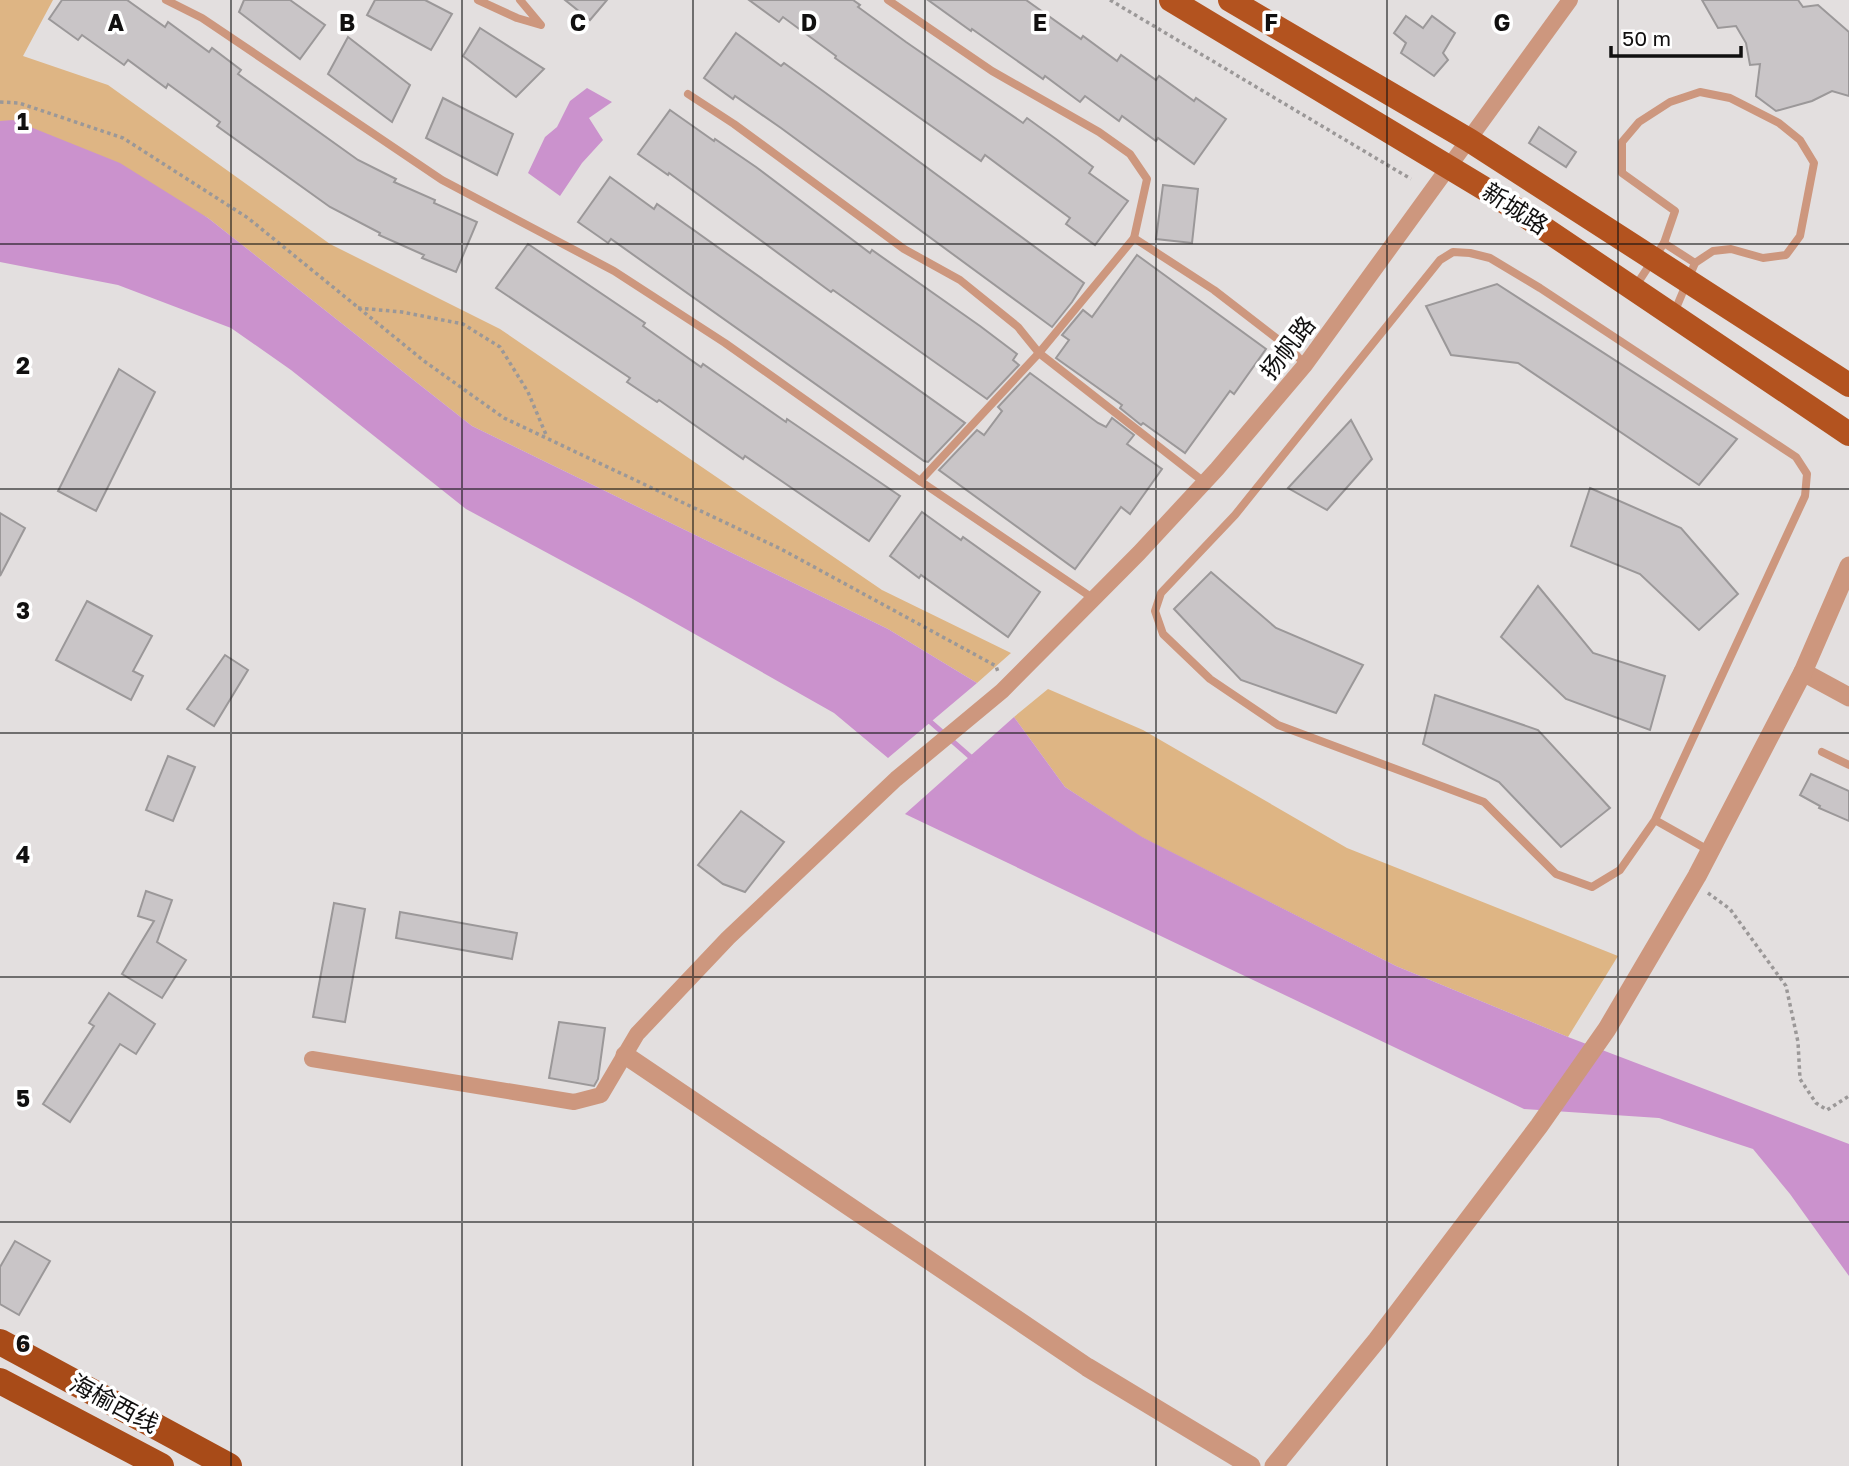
<svg xmlns="http://www.w3.org/2000/svg" width="1849" height="1466" viewBox="0 0 1849 1466" font-family="'Golos Text','Noto Sans SC',sans-serif">
<rect width="100%" height="100%" fill="#e3dfdf"/>
<!-- green -->
<g fill="#deb584">
<path d="M0,0H53L23,56L108,85L330,244L500,329L882,590L1011,653L977,683L888,629L472,426L208,218L13,121H0Z"/>
<path d="M1048,689L1143,730L1347,848L1618,956L1568,1037L1396,966L1141,837L1065,787L1014,717Z"/>
</g>
<!-- water -->
<g fill="#cb92cd">
<path d="M587,88L612,102L589,118L603,140L582,163L560,196L528,173L545,137L557,127L570,101Z"/>
<path d="M13,120L120,163L208,218L472,426L888,629L977,683L888,758L834,713L631,598L466,509L291,370L231,328L118,285L0,262V121Z"/>
<path d="M1014,717L1065,787L1142,837L1396,966L1568,1037L1849,1144V1276L1790,1194L1753,1149L1659,1118L1524,1109L905,814Z"/>
</g>
<g fill="none" stroke-linecap="round" stroke-linejoin="round">
<!-- stream -->
<path stroke="#cb92cd" stroke-width="5" d="M926,718L974,760"/>
</g>
<!-- building -->
<g fill="#c9c5c7" stroke="#9b9899" stroke-width="2">
<path d="M62,0H127L165,27L168,22L209,52L212,48L241,70L238,74L358,160L396,179L394,182L435,200L434,203L477,222L456,272L422,258L424,255L379,235L380,233L330,207L217,126L220,122L168,84L166,88L128,60L124,65L82,35L78,40L49,19Z"/>
<path d="M244,0H290L325,25L300,59L239,12Z"/>
<path d="M375,0H425L452,14L431,50L367,15Z"/>
<path d="M565,0H607L590,20Z"/>
<path d="M749,0H853L860,5L858,7L906,42L1023,123L1027,118L1056,139L1093,167L1089,173L1128,201L1095,245L1066,224L1070,218L985,155L981,161L835,58L836,56L783,17L779,22Z"/>
<path d="M928,0H1026L1081,39L1083,36L1117,61L1121,55L1156,80L1159,76L1194,101L1196,98L1226,119L1194,164L1158,138L1156,141L1122,116L1119,121L1085,96L1080,102L1045,76L1043,79L972,29L971,31Z"/>
<path d="M1702,0H1798L1803,7L1818,5L1849,32V96L1832,91L1812,101L1776,111L1756,96L1760,64L1750,65L1746,43L1736,26L1718,28Z"/>
<path d="M1406,16L1423,28L1432,16L1455,33L1443,53L1448,60L1434,76L1401,53L1406,43L1394,33Z"/>
<path d="M480,28L544,69L516,97L463,56Z"/>
<path d="M736,33L781,66L784,63L823,91L1084,283L1072,302L1052,327L781,128L735,96L733,99L704,78Z"/>
<path d="M348,37L410,85L392,122L328,74Z"/>
<path d="M443,98L513,134L497,175L426,138Z"/>
<path d="M670,110L714,141L715,139L756,167L870,253L872,250L980,326L1017,354L1013,360L1019,365L987,399L833,290L831,292L669,173L668,175L638,154Z"/>
<path d="M1539,127L1576,152L1566,167L1529,143Z"/>
<path d="M610,177L654,209L657,204L965,423L928,462L924,461L611,239L608,243L578,222Z"/>
<path d="M1163,185L1198,189L1192,243L1156,239Z"/>
<path d="M528,244L645,323L643,326L701,367L703,364L786,422L787,419L900,496L869,541L745,456L743,459L659,400L657,402L627,382L630,378L496,288Z"/>
<path d="M1137,255L1266,349L1234,394L1230,391L1185,453L1143,423L1141,425L1120,408L1122,405L1056,358L1069,340L1062,335L1083,310L1092,317Z"/>
<path d="M1497,284L1737,439L1699,485L1518,363L1451,355L1426,306Z"/>
<path d="M119,369L155,392L96,511L58,491Z"/>
<path d="M1030,373L1098,423L1106,427L1112,418L1134,435L1127,444L1162,469L1130,514L1121,507L1075,569L939,470L977,430L984,435L1002,411L998,407Z"/>
<path d="M1351,420L1372,459L1327,510L1288,488Z"/>
<path d="M1590,488L1681,528L1738,594L1699,630L1640,574L1571,546Z"/>
<path d="M922,512L961,540L963,537L1040,592L1008,637L921,575L919,578L890,556Z"/>
<path d="M0,513L25,528L0,576Z"/>
<path d="M1211,572L1276,628L1363,665L1336,713L1241,680L1174,609Z"/>
<path d="M1538,586L1593,653L1665,676L1650,730L1566,699L1501,637Z"/>
<path d="M87,601L152,636L133,671L143,676L131,700L56,660Z"/>
<path d="M225,655L248,670L214,726L187,709Z"/>
<path d="M1435,695L1538,730L1610,808L1561,847L1499,782L1423,744Z"/>
<path d="M168,756L195,767L173,821L146,810Z"/>
<path d="M1811,774L1849,791V821L1819,808L1820,806L1800,795Z"/>
<path d="M741,811L784,842L745,892L723,884L698,865Z"/>
<path d="M146,891L172,900L157,942L186,960L162,998L122,974L154,921L138,916Z"/>
<path d="M334,903L365,909L345,1022L313,1017Z"/>
<path d="M400,912L517,933L512,959L396,938Z"/>
<path d="M109,993L155,1024L136,1054L120,1044L70,1122L43,1104L94,1026L89,1023Z"/>
<path d="M559,1022L605,1028L598,1079L594,1086L549,1078Z"/>
<path d="M15,1241L50,1261L19,1315L0,1304V1267Z"/>
</g>
<g fill="none" stroke-linecap="round" stroke-linejoin="round">
<!-- path -->
<g stroke="#9b9898" stroke-width="3.5" stroke-dasharray="3.5 3.5" stroke-linecap="butt">
<path d="M1110,0L1411,179"/>
<path d="M0,102L19,103L123,138L248,218L424,361L504,418L781,549L996,666L998,672"/>
<path d="M358,308L402,312L463,324L500,347L528,392L547,437"/>
<path d="M1708,893L1730,909L1786,986L1798,1042L1800,1079L1816,1103L1827,1110L1849,1096"/>
</g>
<!-- service -->
<g stroke="#cd977e" stroke-width="8">
<path d="M166,0L202,18L442,180L614,271L725,343L920,481L1039,353L1134,238L1147,179L1130,154L1099,132L992,71L888,0"/>
<path d="M478,0L517,18L541,25L520,0"/>
<path d="M688,94L734,124L904,249L960,280L1018,327L1039,353L1204,482"/>
<path d="M1134,238L1214,290L1293,351L1305,365"/>
<path d="M1664,243L1695,263"/>
<path d="M1635,287L1664,243L1675,211L1622,173V142L1639,122L1670,102L1700,92L1730,98L1779,123L1800,140L1814,163L1800,236L1786,255L1763,258L1731,249L1713,251L1695,263L1674,313"/>
<path d="M920,481L1094,599"/>
<path d="M1822,752L1849,765"/>
<path d="M1655,820L1805,496L1807,474L1796,457L1540,288L1490,258L1470,253L1453,252L1440,260L1235,515L1161,593L1155,611L1163,634L1210,679L1278,725L1484,802L1556,874L1592,887L1620,870L1655,820L1710,851"/>
</g>
<!-- minor -->
<path stroke="#cd977e" stroke-width="16" d="M312,1059L574,1102L601,1095L637,1034L728,938L896,779L1002,691L1139,553L1217,469L1305,365L1570,0"/>
<!-- tertiary -->
<g stroke="#cd977e" stroke-width="19">
<path d="M1803,672L1849,697"/>
<path d="M625,1055L1087,1367L1251,1466"/>
<path d="M1274,1466L1377,1340L1539,1126L1607,1029L1697,876L1803,672L1849,566"/>
</g>
<!-- primary -->
<g stroke="#b3531f" stroke-width="24">
<path d="M1171,0L1490,192L1849,434"/>
<path d="M1230,0L1469,140L1849,385"/>
</g>
<!-- trunk -->
<g stroke="#a84b18" stroke-width="26">
<path d="M0,1342L229,1466"/>
<path d="M0,1381L161,1466"/>
</g>
</g>
<!-- grid -->
<path fill="none" stroke="#111010" stroke-width="2" stroke-opacity="0.55" d="M231,0V1466M462,0V1466M693,0V1466M925,0V1466M1156,0V1466M1387,0V1466M1618,0V1466M0,244H1849M0,489H1849M0,733H1849M0,977H1849M0,1222H1849"/>
<g text-anchor="middle" stroke-width="7" stroke-linejoin="round" paint-order="stroke">
<!-- street labels -->
<g font-size="24" fill="#111010" stroke="#fff">
<text transform="translate(1515 209) rotate(33)" y="8">新城路</text>
<text transform="translate(1288 348) rotate(-52)" y="8">扬帆路</text>
<text transform="translate(114 1404) rotate(28)" y="8">海榆西线</text>
</g>
</g>
<g font-size="23" text-anchor="middle" font-weight="bold" fill="#111010" stroke="#fff" stroke-width="7" stroke-linejoin="round" paint-order="stroke">
<text x="116" y="31">A</text>
<text x="347" y="31">B</text>
<text x="578" y="31">C</text>
<text x="809" y="31">D</text>
<text x="1040" y="31">E</text>
<text x="1271" y="31">F</text>
<text x="1502" y="31">G</text>
<text x="23" y="130">1</text>
<text x="23" y="374">2</text>
<text x="23" y="619">3</text>
<text x="23" y="863">4</text>
<text x="23" y="1107">5</text>
<text x="23" y="1352">6</text>
</g>
<!-- scale -->
<path d="M1611 46v10h130v-10" fill="none" stroke="#111010" stroke-width="3.5"/>
<text x="1622" y="46" font-size="21" fill="#111010" stroke="#ffffff" stroke-width="5" paint-order="stroke">50 m</text>
</svg>
